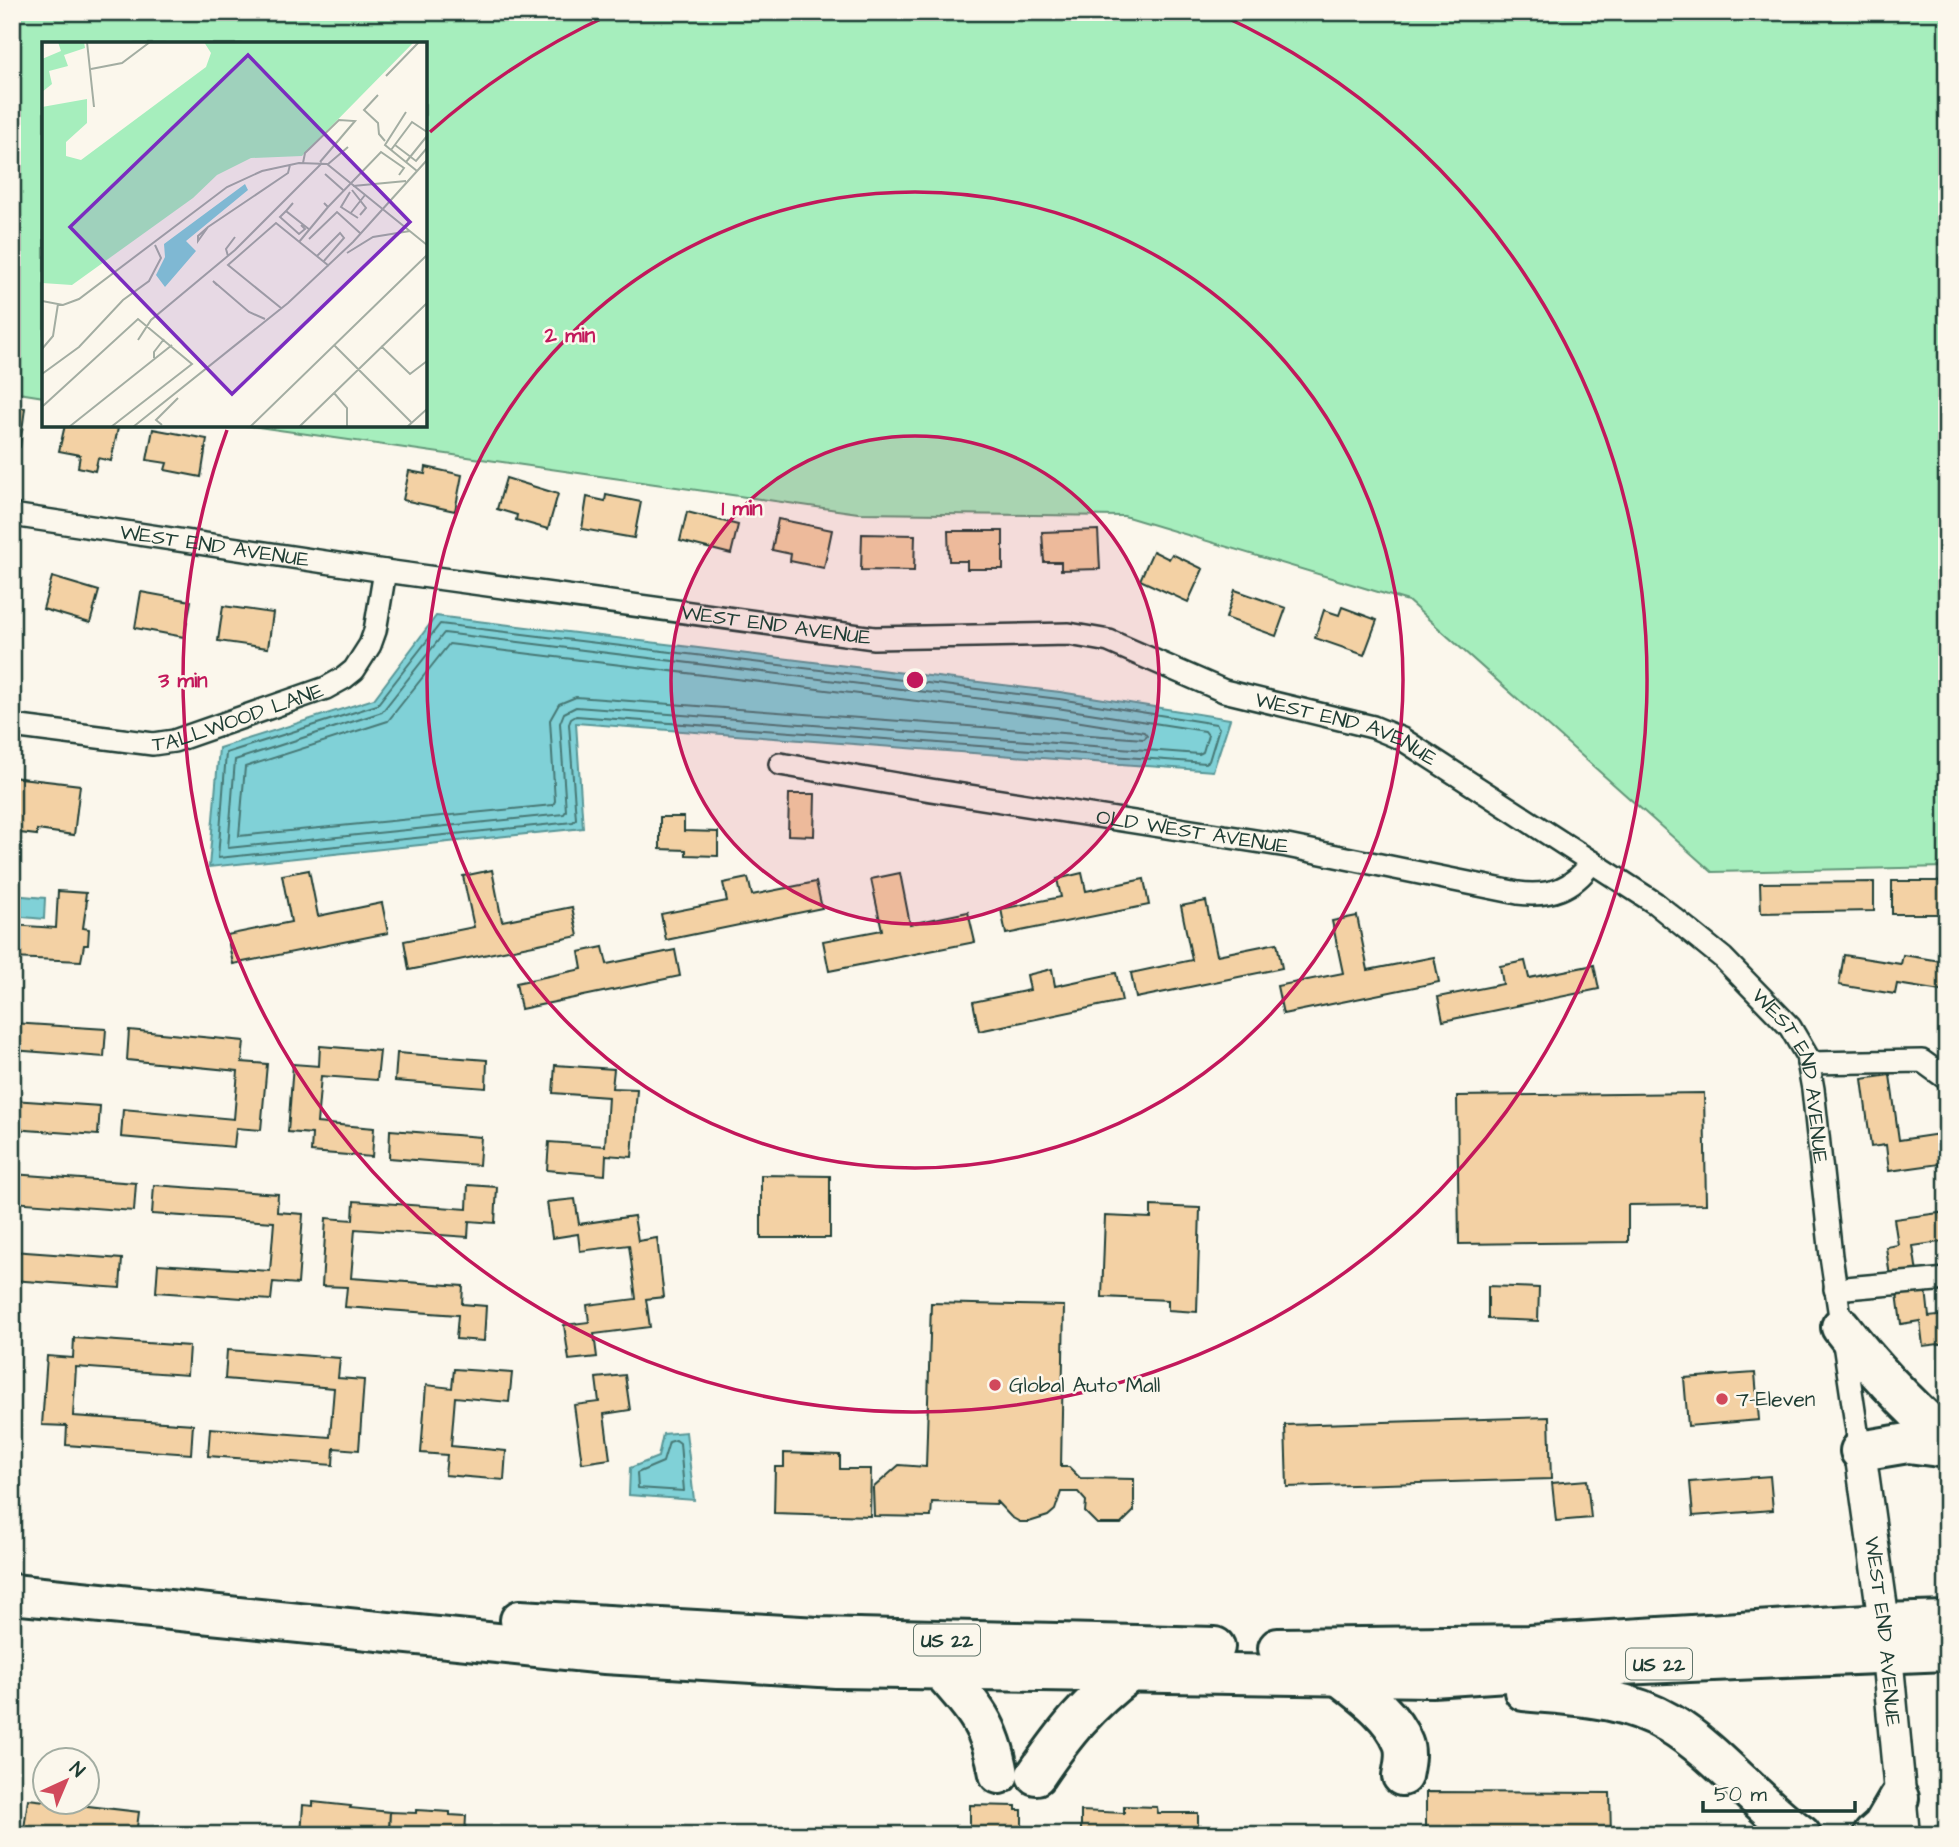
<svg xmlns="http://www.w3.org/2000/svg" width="1959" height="1847" viewBox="0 0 1959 1847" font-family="'Architects Daughter',sans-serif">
<rect width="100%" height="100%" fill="#fbf7ec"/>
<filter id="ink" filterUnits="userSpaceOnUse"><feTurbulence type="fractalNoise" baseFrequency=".0143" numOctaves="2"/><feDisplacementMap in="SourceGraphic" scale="14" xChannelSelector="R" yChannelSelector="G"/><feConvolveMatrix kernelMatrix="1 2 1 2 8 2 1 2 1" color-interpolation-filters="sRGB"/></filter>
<g filter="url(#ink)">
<!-- green -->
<path fill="#a6eebd" stroke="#629678" stroke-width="2" d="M12,12H1947V867L1712,872L1408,601L1124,516L858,513L244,425H425V44H44V397L12,392Z"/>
<!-- water -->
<g fill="#80d1d7" stroke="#599696" stroke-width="2">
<path d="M436,616L1060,692L1230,719L1213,771L576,723L583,828L209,867L219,748L374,699Z"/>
<path d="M12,895L45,898L44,919L12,916Z"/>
<path d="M686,1432L694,1500L629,1495L630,1468L658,1457L663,1434Z"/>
</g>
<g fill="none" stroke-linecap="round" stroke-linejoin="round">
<!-- shore -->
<g stroke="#467875" stroke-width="2">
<path d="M440,624L1059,699L1216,724L1219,728L1209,761L1206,763L576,716L571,719L569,724L576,819L573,822L218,858L226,753L377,705Z"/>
<path d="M444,633L1057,708L1205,731L1208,735L1203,752L1199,754L576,707L564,713L560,723L566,811L564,814L228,848L235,760L382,712Z"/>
<path d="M449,644L1056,718L1144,732L1147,736L1144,739L576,697L559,704L550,720L555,801L553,805L239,836L245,767L388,721Z"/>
<path d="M676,1440L680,1443L684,1491L638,1488L637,1473L663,1462L669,1442Z"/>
</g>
</g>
<!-- building -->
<g fill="#f3d1a4" stroke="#1f3d34" stroke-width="2">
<path d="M12,406L25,408L20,447L12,446Z"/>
<path d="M65,425H103L118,428L111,461L98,458L95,471L78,467L80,455L59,451Z"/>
<path d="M153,429L207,439L201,477L165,470L167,463L147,460Z"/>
<path d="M426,467L462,475L455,511L403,500L409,471L425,474Z"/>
<path d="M506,478L558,494L548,529L516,520L517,515L497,509Z"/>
<path d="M606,495L641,502L634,538L582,529L587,497L605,501Z"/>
<path d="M687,512L738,525L731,554L680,541Z"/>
<path d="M778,519L832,530L824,568L790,561L791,554L772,550Z"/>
<path d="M1098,530L1100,569L1061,570V562H1044L1042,532Z"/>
<path d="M948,531H1003V569H967V561H949Z"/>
<path d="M862,534L915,535L914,571L861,570Z"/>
<path d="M1153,551L1169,559L1172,554L1203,569L1188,602L1140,580Z"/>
<path d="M52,577L99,591L90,623L43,609Z"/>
<path d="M1235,590L1286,608L1276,636L1226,618Z"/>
<path d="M141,592L191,601L184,637L135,628Z"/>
<path d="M223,606L273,613L268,648L218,641Z"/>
<path d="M1342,607L1377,620L1364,655L1315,638L1324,610L1339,615Z"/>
<path d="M12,777L80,785L74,835L37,830V835L12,832Z"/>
<path d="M789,794H815L814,836L788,835Z"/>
<path d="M660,817H684V831L718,832V856L686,855V850L660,849Z"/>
<path d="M309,870L318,916L382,903L388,933L233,964L227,935L291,922L282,875Z"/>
<path d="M492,870L502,921L572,907L578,936L409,970L404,941L474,927L463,876Z"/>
<path d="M900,873L910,924L968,912L975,942L829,971L823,941L882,930L871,879Z"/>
<path d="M1082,873L1086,891L1144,879L1149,905L1006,934L1001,909L1061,897L1057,879Z"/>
<path d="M748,878L752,895L816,882L822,908L666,940L661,914L727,901L723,883Z"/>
<rect x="1892" y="881" width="55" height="33"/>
<path d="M1874,882V911L1761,913L1760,883Z"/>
<path d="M58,891L86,893L85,900H87L83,928L89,929L88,945H84L81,961L12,958V925L56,928Z"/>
<path d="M1206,901L1217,955L1277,943L1282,968L1136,998L1131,973L1192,960L1181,906Z"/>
<path d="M1357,916L1368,970L1434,957L1439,982L1283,1014L1277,986L1343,973L1332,921Z"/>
<path d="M603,947L607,964L675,950L680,976L521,1009L516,983L582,969L579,952Z"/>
<path d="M1844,955L1901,964L1903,955L1947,962V992L1897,984L1895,994L1839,985Z"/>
<path d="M1525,961L1529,978L1594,965L1599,989L1443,1021L1438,997L1503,984L1500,966Z"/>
<path d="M1052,969L1055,986L1116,973L1122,1001L979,1031L973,1002L1030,990L1027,975Z"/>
<path d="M12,1023L106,1029L104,1057L12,1050Z"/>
<path d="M129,1030L244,1041L242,1062L267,1064L261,1130L236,1128L234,1147L121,1137L123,1109L234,1119L238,1071L127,1060Z"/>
<path d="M320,1046L380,1051L377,1080L321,1076L317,1123L374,1128L372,1157L311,1152L312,1134L288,1132L293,1064L319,1066Z"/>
<path d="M397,1053L487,1060L486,1088L395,1081Z"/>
<path d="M555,1065L614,1069L612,1088L637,1089L632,1157L606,1155L605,1175L547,1170L549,1142L605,1146L608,1097L553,1093Z"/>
<path d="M1890,1075L1899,1140L1940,1134L1939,1125L1947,1124V1163L1889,1171L1886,1145L1871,1147L1862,1079Z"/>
<path d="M1704,1093L1706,1204L1628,1205V1242L1459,1244L1457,1096Z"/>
<path d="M12,1100L100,1106L98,1135L12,1129Z"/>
<path d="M390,1130L481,1137L479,1165L389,1158Z"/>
<path d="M12,1174L136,1183L134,1211L13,1202L12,1211Z"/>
<path d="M761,1175L830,1176V1238H761Z"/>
<path d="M154,1185L278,1194L277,1212L303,1214L298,1284L273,1282L271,1300L156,1292L158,1264L270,1271L274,1222L152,1214Z"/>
<path d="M468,1185L497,1187L495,1223L469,1221L468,1237L355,1229L351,1278L463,1286L462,1304L486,1306L484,1341L456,1339L458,1315L345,1307L347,1287L322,1286L326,1218L353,1220L354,1201L467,1209Z"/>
<path d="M575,1199L579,1224L634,1216L638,1241L657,1238L664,1297L646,1299L650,1327L594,1334L597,1357L569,1360L564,1325L589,1322L587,1305L636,1299L629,1245L580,1251L578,1234L552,1238L547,1202Z"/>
<path d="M1151,1206L1200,1208L1197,1312L1168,1310V1300L1102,1297L1105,1216L1151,1218Z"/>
<path d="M1947,1212V1241L1913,1246L1917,1273L1890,1277L1886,1247L1898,1245L1894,1219Z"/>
<path d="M12,1251L122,1259L120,1288L12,1280Z"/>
<path d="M1488,1286L1539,1288L1538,1321L1488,1319Z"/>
<path d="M1926,1289L1929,1317L1947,1315V1343L1923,1346L1920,1321L1901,1324L1897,1293Z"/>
<path d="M931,1303L1064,1306L1061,1467H1069L1080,1478L1134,1479V1511L1121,1524H1097L1085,1512L1086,1501L1078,1492H1061L1055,1510L1048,1516L1029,1522H1020L1011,1517L996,1501L997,1504L932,1502L931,1517L874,1516L873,1488L899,1465L926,1467Z"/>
<path d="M74,1338L189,1346L187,1375L76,1367L73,1416L193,1424L191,1454L66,1445L67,1426L42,1425L47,1356L73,1358Z"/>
<path d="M227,1350L340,1358L338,1378L364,1380L359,1450L334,1448L333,1465L208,1456L210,1428L330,1437L334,1388L225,1379Z"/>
<path d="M454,1369L512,1373L509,1402L455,1397L451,1446L506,1451L504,1480L445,1475L447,1455L421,1453L426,1385L452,1388Z"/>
<path d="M1755,1373L1759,1420L1688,1426L1684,1378Z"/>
<path d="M625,1375L630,1410L604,1414L610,1459L582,1463L574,1405L599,1402L596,1378Z"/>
<path d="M1549,1417L1551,1479L1287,1487L1285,1425Z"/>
<path d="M784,1453L840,1455V1469H871L870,1516L774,1513L775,1467H784Z"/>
<path d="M1770,1476L1773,1510L1693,1516L1690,1482Z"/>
<path d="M1587,1480L1591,1518L1556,1521L1552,1483Z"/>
<path d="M1426,1792L1610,1793L1611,1835H1426Z"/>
<path d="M28,1799L139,1812L136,1835H75L24,1829Z"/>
<path d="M313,1802L351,1806L350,1808L390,1812L389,1835H301L303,1805L313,1806Z"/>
<path d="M970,1805L1016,1806V1810H1022V1835H970Z"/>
<path d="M1124,1806L1157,1807L1158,1813H1198V1835H1081V1811L1124,1813Z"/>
<path d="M416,1810L450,1812V1815L466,1816L465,1835H389L390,1812L416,1813Z"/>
<path d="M742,1830L811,1835H742Z"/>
<path d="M660,1831L729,1835H660Z"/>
</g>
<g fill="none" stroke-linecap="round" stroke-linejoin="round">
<defs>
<g id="street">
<path id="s1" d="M12,515L385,571L874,638L1069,634L1109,641L1224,691L1373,727L1402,739L1655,903L1723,958L1790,1027L1807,1056L1813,1089L1831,1256L1860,1451"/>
<path id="s2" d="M12,726L153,744L174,741L326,688L344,678L354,670L370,645L375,631L385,571"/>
<path id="s3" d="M780,764L931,790L1287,846L1518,893C1550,897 1573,889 1592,862"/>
<path d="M1808,1063L1922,1061L1947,1079"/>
<path d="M1835,1289L1947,1279"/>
</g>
<g id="secondary">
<path id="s4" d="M1860,1451L1884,1623L1904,1835"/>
</g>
<g id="highway">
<path d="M1841,1327C1873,1369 1908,1405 1947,1440"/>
<path d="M1860,1451L1908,1443L1947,1448"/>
<path d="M12,1594L605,1654L836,1668L1432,1677L1598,1666L1947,1651"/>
<path d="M520,1620L818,1637L1215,1647"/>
<path d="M1278,1648L1529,1645L1884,1623L1947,1621"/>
<path d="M938,1667C972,1705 990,1722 999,1774"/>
<path d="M1337,1674C1360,1692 1392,1714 1403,1743C1407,1753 1404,1765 1402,1776"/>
<path d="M1524,1691C1575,1696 1623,1696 1669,1723C1716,1751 1756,1803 1801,1835"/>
<path d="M1036,1775C1066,1731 1087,1705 1130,1672"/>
<path d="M1873,1835L1882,1827L1899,1798"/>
</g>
</defs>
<!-- street casing -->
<use href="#street" stroke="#1f3d34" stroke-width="26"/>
<!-- secondary casing -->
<use href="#secondary" stroke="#1f3d34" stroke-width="35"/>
<!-- highway casing -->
<use href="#highway" stroke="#1f3d34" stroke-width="44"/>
<!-- street -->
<use href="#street" stroke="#fbf7ec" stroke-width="21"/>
<!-- secondary -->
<use href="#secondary" stroke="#fbf7ec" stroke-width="30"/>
<!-- highway -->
<use href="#highway" stroke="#fbf7ec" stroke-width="38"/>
</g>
</g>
<!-- distance rings -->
<circle cx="915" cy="680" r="244" fill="#c2185b" fill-opacity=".12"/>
<g fill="none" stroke="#c2185b" stroke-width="3.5">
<circle cx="915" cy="680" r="244"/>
<circle cx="915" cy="680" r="488"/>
<path d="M430 132A732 732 0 0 1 611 14M1219 14A732 732 0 1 1 227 430"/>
</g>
<!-- markers -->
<g fill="#d1495b" stroke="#fbf7ec" stroke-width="2.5">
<circle cx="995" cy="1385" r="7"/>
<circle cx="1722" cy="1399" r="7"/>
</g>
<g text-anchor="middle" stroke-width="5" stroke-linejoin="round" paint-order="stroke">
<!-- shield labels -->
<g fill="#fbf7ec" stroke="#61756b" stroke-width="2">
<rect x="914" y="1624.5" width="66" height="31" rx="5"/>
<rect x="1626" y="1648.5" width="66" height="31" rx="5"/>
</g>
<g font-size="19" font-weight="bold" fill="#1f3d34">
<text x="947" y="1647">US 22</text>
<text x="1659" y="1671">US 22</text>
</g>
<!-- street labels -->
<g font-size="21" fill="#1f3d34" stroke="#fbf7ec">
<text dy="7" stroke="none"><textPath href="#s1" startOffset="205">WEST END AVENUE</textPath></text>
<text dy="7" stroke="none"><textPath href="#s1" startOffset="772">WEST END AVENUE</textPath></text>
<text dy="7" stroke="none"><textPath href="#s2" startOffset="231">TALLWOOD LANE</textPath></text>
<text dy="7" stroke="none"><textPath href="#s1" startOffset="1360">WEST END AVENUE</textPath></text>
<text dy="7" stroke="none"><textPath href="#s3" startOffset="418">OLD WEST AVENUE</textPath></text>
<text dy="7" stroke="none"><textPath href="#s1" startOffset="1948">WEST END AVENUE</textPath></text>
<text dy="7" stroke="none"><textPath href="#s4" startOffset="182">WEST END AVENUE</textPath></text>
</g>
<!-- poi labels -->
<g font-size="21" fill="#1f3d34" stroke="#fbf7ec" text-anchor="start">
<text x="1009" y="1392">Global Auto Mall</text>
<text x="1736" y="1406">7-Eleven</text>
</g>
</g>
<!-- overview -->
<g transform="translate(42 42)">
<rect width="385" height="385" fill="#fbf7ec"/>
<path d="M16,0H42L43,6L22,13L26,24L7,29L10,42L0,50V17L19,9ZM162,0H372L260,114L209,116L175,133L151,156L30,243L0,241V65L45,57V81L24,100V114L39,118L164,25L169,11Z" fill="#a6eebd"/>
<path d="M203,142L206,148L144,199L154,209L123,245L114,233L123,215L122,202Z" fill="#80d1d7"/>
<path fill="none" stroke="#a3ada2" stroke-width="2" d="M45,0L52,65M49,27L80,21L108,0M344,34L377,0M336,53L322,68L336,81L337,92L343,99M364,70L343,103L375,129M353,103L374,119L385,106M349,108L370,80L385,90M364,120L385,94M261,121L263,111L297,78L313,79L278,120M285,123L306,105M283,132L301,148M311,144L364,139M310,148L324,166L318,173M308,150L299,165L316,176M251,161L244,169L268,188M282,161L286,165L339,110L362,126L357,133M244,169L238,175L257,192L263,187L259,183M308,172L323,153M166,185L156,199V194L166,185L246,131L248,123M267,197L295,170L318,191M257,200L286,165M305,211L331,195L368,189M186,214L184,207L193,195M275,214L298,191L302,196L281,220M175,243L171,239L207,270L223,277M0,259L21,263L37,257L185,145L220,129L257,121L285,122L385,203M239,266L186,223L234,181L287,224M96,298L109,278L193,208L280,121M292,303L369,380M339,304L368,332L385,319M0,307L11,294L16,262M112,316V310L122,297M0,332L37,305L81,258L107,239L119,216L113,203M292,351L305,366V385M0,356V379M1,364L96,277L150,322L69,385M120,383L114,378L136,356M27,385L130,303M91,385L246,261L311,200L385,118M208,385L385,213M257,385L385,261M365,385L385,367"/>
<path fill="#7b2cbf" fill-opacity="0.15" stroke="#7b2cbf" stroke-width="3.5" d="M206,13L368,180L190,352L28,185Z"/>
<rect width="385" height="385" fill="none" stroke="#1f3d34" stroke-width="3.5"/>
</g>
<circle cx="915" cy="680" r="10" fill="#c2185b" stroke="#fbf7ec" stroke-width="3.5"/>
<g font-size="21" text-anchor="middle" font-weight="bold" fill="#c2185b" stroke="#fbf7ec" stroke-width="5" stroke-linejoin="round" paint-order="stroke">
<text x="570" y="342">2 min</text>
<text x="742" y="515">1 min</text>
<text x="183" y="687">3 min</text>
</g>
<!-- margin -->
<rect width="1959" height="1847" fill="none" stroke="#fbf7ec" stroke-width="42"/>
<rect x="21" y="21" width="1917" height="1805" fill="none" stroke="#1f3d34" stroke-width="2.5" filter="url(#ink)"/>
<!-- north arrow -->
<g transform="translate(66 1781) rotate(44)"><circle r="33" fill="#fbf7ec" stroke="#a3ada2" stroke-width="2"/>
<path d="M0-5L12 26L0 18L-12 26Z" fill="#d1495b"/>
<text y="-10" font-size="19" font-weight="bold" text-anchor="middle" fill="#1f3d34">N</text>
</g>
<!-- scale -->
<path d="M1703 1801v10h152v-10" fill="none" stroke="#1f3d34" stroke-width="3.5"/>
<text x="1714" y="1801" font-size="21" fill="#1f3d34" stroke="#fbf7ec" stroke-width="5" paint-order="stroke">50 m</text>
</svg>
